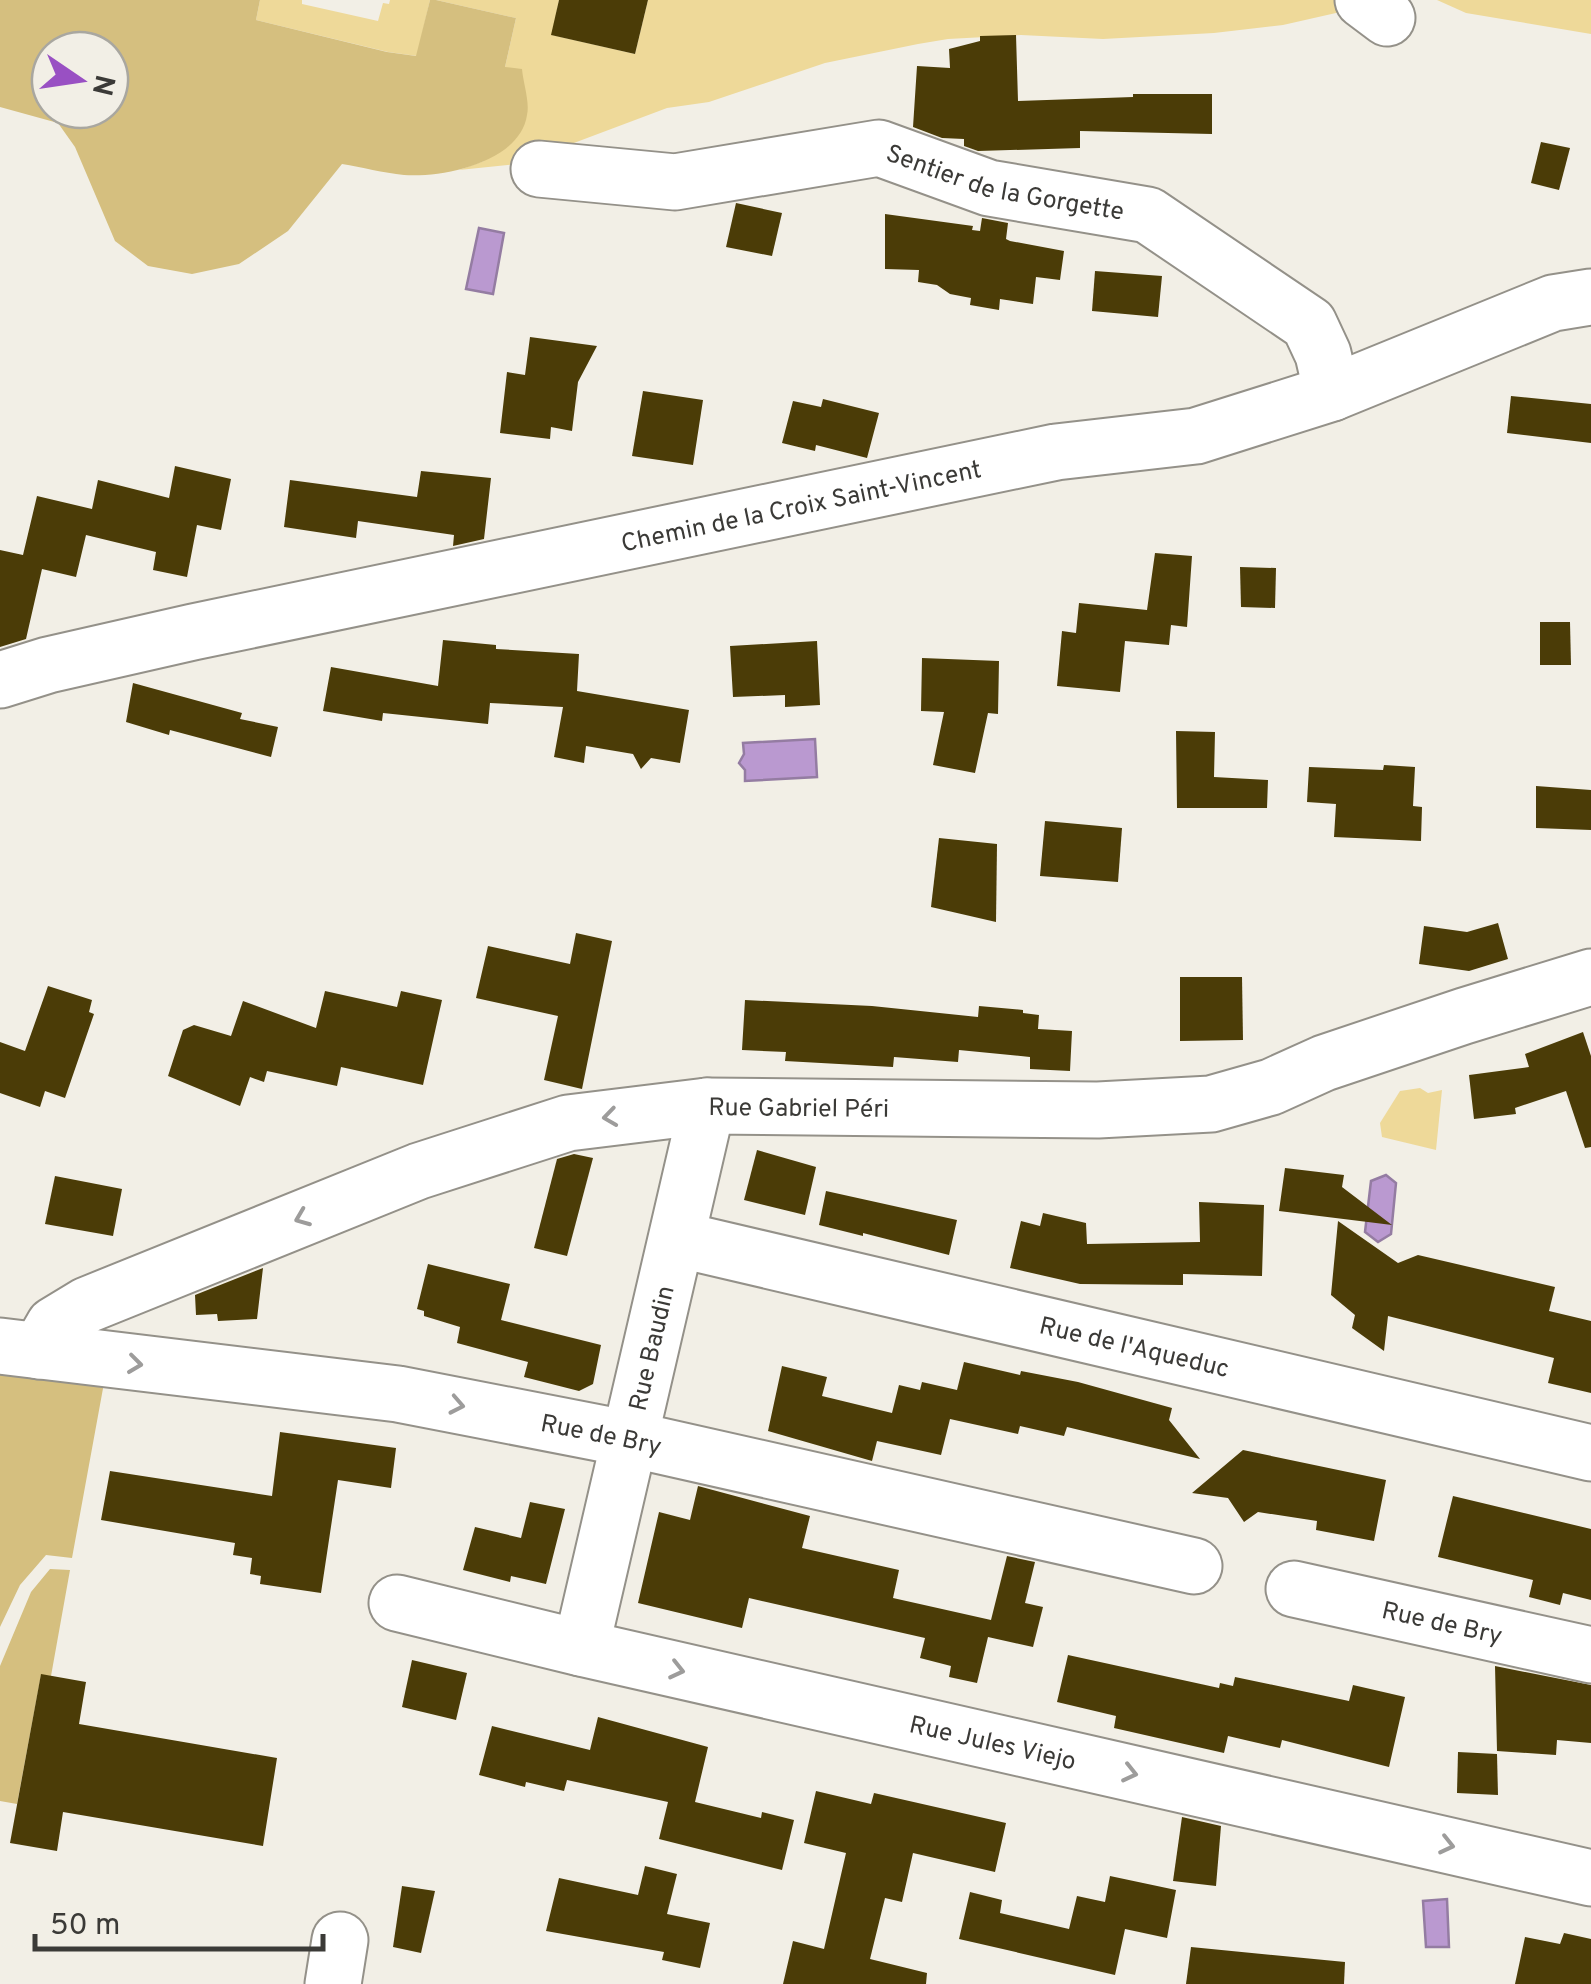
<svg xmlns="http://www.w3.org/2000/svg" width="1591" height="1984" viewBox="0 0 1591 1984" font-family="Overpass,sans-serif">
<rect width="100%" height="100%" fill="#f2efe6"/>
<!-- green -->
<g fill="#eed999">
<path d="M260,0H302V4L378,21L383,3L389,4L390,0H430L417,56L388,52L256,20Z"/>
<path d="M436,0H559L552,35L635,54L648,0H1348L1358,8L1283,25L1214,33L1103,39L1021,35L948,39L918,44L825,63L709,102L667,108L518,164L459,170L484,161L516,18Z"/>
<path d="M1437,0H1591V34L1466,13Z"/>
<path d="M1420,1088L1428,1093L1442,1090L1436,1150L1382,1137L1380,1123L1400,1091Z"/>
</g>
<!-- forest -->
<g fill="#d5bf7f" fill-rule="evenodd">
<path d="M0,0H260L256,20L387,52L416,56L430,0H436L516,18L505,67L522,69C523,82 530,102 527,115C520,162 443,178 404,175C383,173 362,167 342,164L288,231L239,264L192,274L148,266L115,241L75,147L58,123L0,107ZM110,50V110H50V50Z"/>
<path d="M0,1360L106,1372L72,1558L46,1555L20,1585L0,1627Z"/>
<path d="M50,1569L70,1570L51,1676L41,1675L17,1804L0,1801V1666L31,1592Z"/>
</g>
<!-- water -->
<g fill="#ba99d0" stroke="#947ca2" stroke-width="2.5">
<path d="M479,228L504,233L493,294L466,289Z"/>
<path d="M815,739L817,777L745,781V770L739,763L744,754L743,743Z"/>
<path d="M1386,1175L1396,1183L1391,1234L1378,1242L1365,1232L1371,1181Z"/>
<path d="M1447,1899L1449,1947H1426L1423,1901Z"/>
</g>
<!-- building -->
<g fill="#4b3c07">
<path d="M559,0H648L635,54L551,35Z"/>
<path d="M1016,35L1018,101L1133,97V94H1212V134L1080,131V148L978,151L964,146V139L942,138L913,127L917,66L950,68L949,49L980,41V36Z"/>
<path d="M1541,142L1570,148L1559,190L1531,183Z"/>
<path d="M736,203L782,213L772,256L726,247Z"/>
<path d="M885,214L973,226L972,230L980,231L982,218L1008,223L1006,239L1010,241L1064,251L1060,280L1036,277L1033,304L1000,299L999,310L970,305L971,298L950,294L937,285L918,282L919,270L885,269Z"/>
<path d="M1095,271L1162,276L1158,317L1092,311Z"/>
<path d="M530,337L597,346L578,382L572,431L551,427L550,439L500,433L507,372L525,375Z"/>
<path d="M643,391L703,400L693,465L632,456Z"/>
<path d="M1511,396L1591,404V443L1507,433Z"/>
<path d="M823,399L879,413L867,458L816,445L815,451L782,443L793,401L821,407Z"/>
<path d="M175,466L231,479L221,530L197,525L187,577L153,570L156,552L86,535L76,577L42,569L26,639L0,647V550L23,555L37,496L92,509L98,480L169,498Z"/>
<path d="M421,471L491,478L484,539L453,546L454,535L358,521L356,538L284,527L290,480L417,497Z"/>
<path d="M1155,553L1192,556L1187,627L1171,625L1169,645L1125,641L1120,692L1057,686L1062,631L1076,633L1079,603L1147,610Z"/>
<path d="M1240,567L1276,568L1275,608L1241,607Z"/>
<path d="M1540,622H1570L1571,665H1540Z"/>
<path d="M443,640L496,645V649L579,654L577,691L689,710L680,763L651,758L641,769L633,754L586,746L584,763L554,757L563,707L490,703L488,724L383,713L382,721L323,711L331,667L438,686Z"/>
<path d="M817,641L820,705L785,707V695L733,697L730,646Z"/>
<path d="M922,658L999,661L998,714L988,713L975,773L933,765L944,712L921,711Z"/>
<path d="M133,683L242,713L240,719L278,727L271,757L170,730L169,735L126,722Z"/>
<path d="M1176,731L1215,732L1214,777L1268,780L1267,808H1177Z"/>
<path d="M1384,765L1415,767L1413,806L1422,807L1421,841L1334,837L1336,804L1307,802L1309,767L1383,770Z"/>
<path d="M1536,786L1591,790V830L1536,828Z"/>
<path d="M1045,821L1122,828L1118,882L1040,876Z"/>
<path d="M939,838L997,844L996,922L931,907Z"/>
<path d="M1498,923L1508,959L1469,971L1419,964L1424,926L1467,932Z"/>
<path d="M576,933L612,941L582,1089L544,1080L558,1016L476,998L488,946L570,964Z"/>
<path d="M1180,977H1242L1243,1040L1180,1041Z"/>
<path d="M48,986L92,1000L89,1012L94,1014L65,1098L45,1091L40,1107L0,1093V1042L25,1051Z"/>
<path d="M325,991L397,1007L401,991L442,1000L423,1085L341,1067L337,1086L267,1071L264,1082L250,1077L240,1106L168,1076L183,1030L194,1025L231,1036L243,1001L316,1028Z"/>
<path d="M745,1000L872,1006L978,1017L979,1006L1023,1010V1013L1039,1015L1038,1029L1072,1031L1070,1071L1030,1069V1057L959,1050L958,1062L894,1057L893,1067L785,1061L786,1052L742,1050Z"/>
<path d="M1583,1032L1591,1056V1147L1585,1148L1566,1091L1515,1108L1516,1114L1474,1119L1469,1075L1529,1067L1525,1054Z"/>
<path d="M757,1150L816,1167L805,1215L744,1200Z"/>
<path d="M574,1154L593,1158L567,1256L534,1248L557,1159Z"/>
<path d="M1285,1168L1344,1175L1342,1187L1392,1225L1279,1211Z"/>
<path d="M55,1176L122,1189L113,1236L45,1224Z"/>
<path d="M826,1191L957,1220L949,1255L863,1233V1236L819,1225Z"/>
<path d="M1199,1202L1264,1205L1262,1276L1183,1274V1285L1080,1284L1010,1268L1021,1221L1040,1226L1043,1213L1086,1223L1087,1244L1200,1242Z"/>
<path d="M1338,1221L1398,1263L1418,1255L1555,1287L1549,1311L1591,1321V1393L1548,1383L1554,1358L1388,1316L1384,1351L1352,1328L1355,1315L1331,1295Z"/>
<path d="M428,1264L510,1284L501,1320L601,1345L593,1384L579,1391L524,1377L528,1362L457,1343L460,1327L424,1316V1311L417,1309Z"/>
<path d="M263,1268L257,1319L218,1321L217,1314L196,1315L195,1295Z"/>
<path d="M964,1362L1020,1375L1021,1371L1078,1382L1172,1408L1169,1420L1200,1459L1067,1427L1064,1436L1020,1426L1018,1434L950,1419L941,1455L877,1441L872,1461L768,1431L782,1366L827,1377L822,1396L892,1413L899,1385L920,1390L922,1382L957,1390Z"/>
<path d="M280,1432L396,1448L391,1488L338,1480L321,1593L260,1584L261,1576L250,1574L252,1558L233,1555L235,1543L101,1520L110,1471L272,1496Z"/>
<path d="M1243,1450L1386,1480L1374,1541L1316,1530L1317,1521L1258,1512L1244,1522L1228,1498L1192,1493Z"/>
<path d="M698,1486L810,1516L802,1548L899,1570L893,1598L991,1620L1007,1556L1035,1562L1025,1603L1043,1607L1033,1647L988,1637L977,1683L949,1677L951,1666L920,1658L925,1638L749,1598L742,1628L638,1603L659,1512L690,1520Z"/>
<path d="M1453,1496L1591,1529V1600L1563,1593L1560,1605L1529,1597L1533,1580L1438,1557Z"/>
<path d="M530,1502L565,1509L546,1584L511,1576L510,1582L463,1570L475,1527L521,1538Z"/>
<path d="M1068,1655L1219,1688L1220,1683L1233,1686L1235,1677L1349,1701L1353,1685L1405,1697L1389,1767L1282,1740L1280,1748L1228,1736L1224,1753L1114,1728L1116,1716L1057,1702Z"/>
<path d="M412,1660L467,1673L456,1720L402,1707Z"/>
<path d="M1495,1666L1591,1685V1743L1557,1740L1556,1755L1497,1751Z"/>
<path d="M41,1674L86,1682L79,1724L277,1758L263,1846L63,1812L57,1851L10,1843Z"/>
<path d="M598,1717L708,1747L695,1802L761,1818L762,1812L794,1820L782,1870L659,1839L668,1802L567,1780L564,1791L526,1782L525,1787L479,1775L492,1726L590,1750Z"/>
<path d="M1458,1752L1497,1754L1498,1795L1457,1793Z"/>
<path d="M816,1791L871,1804L874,1793L1006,1823L995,1872L913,1853L902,1902L885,1898L870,1959L927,1973L926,1984H783L793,1941L824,1949L846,1853L804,1843Z"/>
<path d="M1182,1817L1221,1826L1216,1886L1173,1881Z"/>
<path d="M645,1866L677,1874L667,1914L710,1923L700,1968L662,1960L664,1952L546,1931L559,1878L638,1895Z"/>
<path d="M1110,1876L1176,1890L1167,1938L1125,1929L1115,1975L959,1939L970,1892L1002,1900L1000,1913L1069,1929L1077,1896L1105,1902Z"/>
<path d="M402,1886L435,1891L421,1953L393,1947Z"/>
<path d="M1564,1933L1591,1939V1984H1515L1525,1937L1560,1944Z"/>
<path d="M1191,1947L1345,1962L1344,1984H1186Z"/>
</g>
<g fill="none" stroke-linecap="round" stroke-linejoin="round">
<defs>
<g id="minor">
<path d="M1363,0L1387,18"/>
<path id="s1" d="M539,169L675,182L879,148L989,188L1148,215L1309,324L1323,354L1332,393"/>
<path id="s2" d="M0,680L48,665L193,632L1056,452L1196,436L1332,393L1553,303L1591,297"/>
<path id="s3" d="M677,1239L1591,1453"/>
<path id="s4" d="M0,1346L398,1394L630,1439L1194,1566"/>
<path id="s5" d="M39,1351L54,1325L87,1305L419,1171L568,1123L707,1106L1098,1110L1211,1104L1271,1087L1324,1063L1464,1016L1591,977"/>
<path id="s6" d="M1294,1589L1591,1655"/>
<path id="s7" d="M397,1603L581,1648L1591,1878"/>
<path id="s8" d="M581,1648L707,1106"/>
<path d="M333,1984L340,1940"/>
</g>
</defs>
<!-- minor casing -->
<use href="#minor" stroke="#949189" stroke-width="59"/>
<!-- minor -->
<use href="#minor" stroke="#fff" stroke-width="55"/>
</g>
<!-- one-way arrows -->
<defs><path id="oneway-chevron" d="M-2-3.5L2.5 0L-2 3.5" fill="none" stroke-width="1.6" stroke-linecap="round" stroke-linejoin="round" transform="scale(2.5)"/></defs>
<g stroke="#9d9c9b">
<use href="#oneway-chevron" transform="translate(610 1117) rotate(172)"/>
<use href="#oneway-chevron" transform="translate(302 1218) rotate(158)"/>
<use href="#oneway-chevron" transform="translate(135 1364) rotate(7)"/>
<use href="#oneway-chevron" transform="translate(457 1405) rotate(11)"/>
<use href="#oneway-chevron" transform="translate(677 1670) rotate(13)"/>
<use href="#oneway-chevron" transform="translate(1130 1773) rotate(13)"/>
<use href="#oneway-chevron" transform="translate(1447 1845) rotate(13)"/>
</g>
<g text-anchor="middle" stroke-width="10" stroke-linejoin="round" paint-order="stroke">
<!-- street labels -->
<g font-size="25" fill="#3b3a37" stroke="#f2efe6">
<text dy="9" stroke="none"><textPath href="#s1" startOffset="475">Sentier de la Gorgette</textPath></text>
<text dy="9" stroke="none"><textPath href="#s2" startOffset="820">Chemin de la Croix Saint-Vincent</textPath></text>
<text dy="9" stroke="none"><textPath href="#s5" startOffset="815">Rue Gabriel Péri</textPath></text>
<text dy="9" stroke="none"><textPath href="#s3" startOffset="470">Rue de l'Aqueduc</textPath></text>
<text dy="9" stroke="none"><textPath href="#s8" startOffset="308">Rue Baudin</textPath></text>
<text dy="9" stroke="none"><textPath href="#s4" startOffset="608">Rue de Bry</textPath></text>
<text dy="9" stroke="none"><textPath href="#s6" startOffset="152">Rue de Bry</textPath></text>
<text dy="9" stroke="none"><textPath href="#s7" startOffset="612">Rue Jules Viejo</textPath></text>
</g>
</g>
<!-- north arrow -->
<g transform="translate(80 80) rotate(103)"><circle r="48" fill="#f2efe6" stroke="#a9a7a0" stroke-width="2.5"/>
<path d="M0-8L18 38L0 25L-18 38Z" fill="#9950c3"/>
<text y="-15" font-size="28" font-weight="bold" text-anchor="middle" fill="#3b3a37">N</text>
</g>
<!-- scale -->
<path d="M35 1934v15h288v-15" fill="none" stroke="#3b3a37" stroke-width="5"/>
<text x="50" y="1934" font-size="30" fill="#3b3a37" stroke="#f2efe6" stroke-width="8" paint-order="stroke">50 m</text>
</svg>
